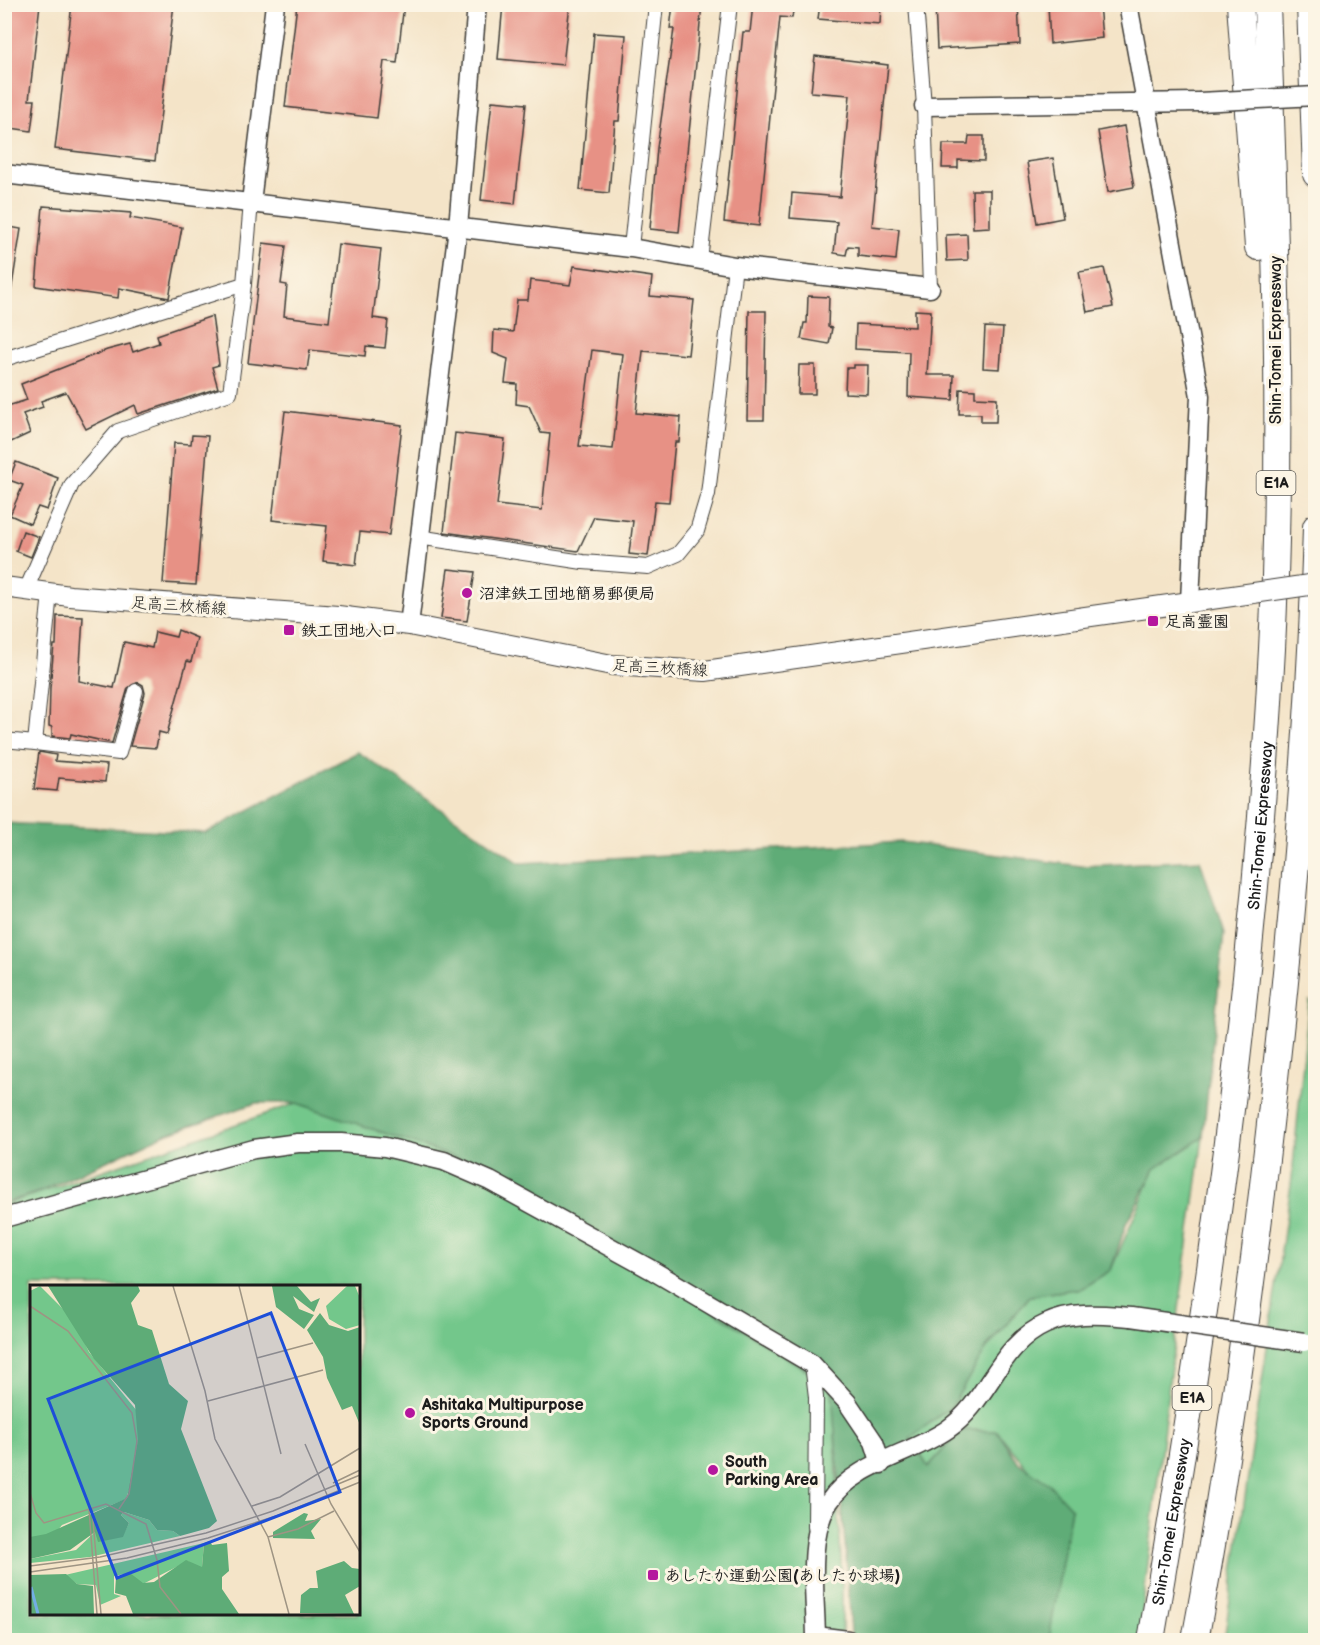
<svg xmlns="http://www.w3.org/2000/svg" width="1320" height="1645" viewBox="0 0 1320 1645" font-family="'Balsamiq Sans','Klee One',sans-serif">
<rect width="100%" height="100%" fill="#fcf5e5"/>
<filter id="ink" filterUnits="userSpaceOnUse"><feTurbulence type="fractalNoise" baseFrequency=".0167" numOctaves="2"/><feDisplacementMap in="SourceGraphic" scale="12" xChannelSelector="R" yChannelSelector="G"/><feConvolveMatrix kernelMatrix="1 2 1 2 8 2 1 2 1" color-interpolation-filters="sRGB"/></filter>
<filter id="wash" filterUnits="userSpaceOnUse"><feTurbulence type="fractalNoise" baseFrequency=".008" numOctaves="4" result="noise"/><feDisplacementMap in="SourceGraphic" scale="24" xChannelSelector="R" yChannelSelector="G"/><feGaussianBlur stdDeviation="1.35" result="paint"/><feColorMatrix in="noise" values="0 0 0 0 0 0 0 0 0 0 0 0 0 0 0 0 0 1.4 0 .05"/><feComposite in="paint" operator="in"/></filter>
<g filter="url(#wash)">
<rect width="100%" height="100%" fill="#f4e4c8"/>
<!-- green -->
<g fill="#73c78b" stroke="#487254" stroke-width="1.5" fill-rule="evenodd">
<path d="M1309,1001L1316,1003L1315,1610L1308,1640H1224L1292,1177Z"/>
<path d="M297,1103L590,1195L766,1329L833,1392L842,1581V1640H5L4,1205ZM32,1286H358V1614H32Z"/>
<path d="M1203,1137L1171,1367L1139,1640H1048L1071,1508L1028,1469L997,1431L961,1430L928,1467L910,1438L941,1414L985,1351L1030,1296L1082,1288L1111,1270L1155,1168Z"/>
</g>
<!-- forest -->
<path fill="#5eac77" stroke="#3d644a" stroke-width="1.5" d="M358,752L520,863L902,842L1081,866L1200,860L1224,933L1203,1137L1155,1169L1126,1224L1111,1270L1082,1288L1030,1296L989,1344L952,1406L910,1438L928,1467L961,1430L997,1431L1019,1463L1049,1484L1071,1508L1049,1640H851C849,1555 836,1471 832,1386L485,1168L297,1103H256L163,1135L42,1191L5,1203L4,823L206,833Z"/>
<g id="blocks">
<!-- building -->
<g fill="#e79185" fill-rule="evenodd">
<path d="M4,4H40L29,100H35L31,131L4,127Z"/>
<path d="M72,4H174L155,161L55,149Z"/>
<path d="M297,4H404L397,63L384,61L377,118L285,107Z"/>
<path d="M503,4H570L563,65L498,59Z"/>
<path d="M673,4H702L679,232L650,229L657,148L674,29H670Z"/>
<path d="M753,4H794L792,18L780,17L759,226L724,222L743,32H750Z"/>
<path d="M820,4H881L880,24L818,19Z"/>
<path d="M1018,4L1020,44L937,49L935,5Z"/>
<path d="M1048,4H1099L1102,38L1050,44Z"/>
<path d="M594,33L626,35L619,121H615L609,193L580,190Z"/>
<path d="M815,56L888,65L872,226L899,229L896,260L858,256V247L848,246L846,255L834,253L837,222L790,218L792,193L840,197L850,95L811,92Z"/>
<path d="M492,101L526,104L515,204L481,200Z"/>
<path d="M1124,126L1134,187L1108,192L1098,131Z"/>
<path d="M969,136H984V161L958,160V168H942L943,144H968Z"/>
<path d="M1053,158L1063,218L1037,223L1027,162Z"/>
<path d="M972,190H990V227L973,228Z"/>
<path d="M43,206L131,213L130,218L182,227L169,298L119,288L118,298L36,286Z"/>
<path d="M4,226L21,229L11,292L4,291Z"/>
<path d="M967,234L968,260L947,261L946,235Z"/>
<path d="M263,243L286,246L281,284L287,285L284,316L329,322L338,244L381,249L373,318L388,320L385,348L366,346L365,356L310,350L307,370L248,363Z"/>
<path d="M574,266L652,277L650,296L694,300L688,355L643,351L636,413L681,417L679,442H675L669,502L655,501L648,556L629,554L633,521L594,517L578,551L444,532L455,433L505,439L497,505L542,510L550,434L541,433L529,406L516,404L517,384L505,383L508,359L493,353L494,330L513,332L517,300H528L530,280L570,285ZM592,350L623,354L613,449L579,446Z"/>
<path d="M1104,268L1113,307L1087,312L1079,272Z"/>
<path d="M808,296L829,297L828,327L832,328L829,344L801,339L804,323H807Z"/>
<path d="M915,310L931,311L927,375H954L953,400L908,397L909,352L855,349L856,324L915,327Z"/>
<path d="M749,311H766L764,420H747Z"/>
<path d="M212,316L219,365L212,367L218,388L138,414L135,405L86,429L66,392L41,401L43,407L23,414L30,433L9,443L4,430V407L27,400L21,384L107,350L130,344L133,352L159,343L157,335Z"/>
<path d="M985,327L1003,328L1000,369L983,368Z"/>
<path d="M799,365H815V394H798Z"/>
<path d="M854,365H868L867,394L845,393L846,368H854Z"/>
<path d="M960,389L975,390V397L997,398L996,422H981V414H959Z"/>
<path d="M285,411L402,425L389,535L360,532L356,565L323,561L327,526L272,520Z"/>
<path d="M192,435L208,436L196,585L163,583L174,443L191,444Z"/>
<path d="M16,462L58,478L47,510L38,507L30,524L10,515L23,485L9,480Z"/>
<path d="M23,531L39,537L31,557L16,551Z"/>
<path d="M448,569L475,572L467,621L441,618Z"/>
<path d="M57,616L83,617L79,681L114,688L124,642L152,648L155,632L176,637L178,630L197,638L191,662L187,661L167,734L159,732L156,748L130,746L145,693L143,685L138,682L128,688L112,743L71,734L70,738L52,736V727L49,726L50,688L54,645H56Z"/>
<path d="M39,752L56,755L55,761L107,765L105,782L59,778L57,791L34,789Z"/>
</g>
</g>
</g>
<g filter="url(#ink)">
<use href="#blocks" fill-opacity="0" stroke="#3c3a36" stroke-width="1.5"/>
<g fill="none" stroke-linecap="round" stroke-linejoin="round">
<defs>
<g id="minor">
<path d="M916,4L924,106L930,288"/>
<path d="M631,248L656,4"/>
<path d="M700,260L730,4"/>
<path d="M4,359L244,284L251,202"/>
<path d="M418,537L583,562L648,567L678,554L697,531L708,494L735,266"/>
<path d="M29,590V583L72,484L118,431L230,393L244,284"/>
<path d="M4,740L35,743L50,593"/>
<path d="M35,743L119,753L136,691"/>
<path d="M812,1364L816,1397L815,1527"/>
</g>
<g id="tertiary">
<path d="M1128,4L1200,396L1190,601"/>
<path d="M924,106L1199,102"/>
<path d="M4,174L631,248L735,266L930,288"/>
<path d="M251,202L275,4"/>
<path d="M409,625L458,227L477,4"/>
<path d="M4,1218L254,1149L298,1143H341L385,1147L444,1161L490,1181L650,1269L812,1364L847,1402L874,1442L881,1464"/>
<path d="M816,1636L848,1640"/>
<path d="M816,1640C816,1598 806,1538 829,1502C854,1463 911,1455 948,1429C989,1401 998,1345 1046,1324C1074,1311 1102,1315 1131,1317"/>
</g>
<path id="secondary" d="M4,587L70,596L338,616L409,625L612,665L705,671L1204,600"/>
<g id="motorway">
<path d="M1240,4L1258,247"/>
<path d="M1310,4L1316,174"/>
<path id="s1" d="M1151,1640C1208,1312 1255,982 1272,649C1283,434 1275,219 1267,4"/>
<path d="M1195,1640C1230,1454 1255,1266 1275,1078C1295,895 1311,711 1316,527"/>
</g>
</defs>
<!-- minor casing -->
<use href="#minor" stroke="#3c3a36" stroke-width="16"/>
<!-- tertiary casing -->
<use href="#tertiary" stroke="#3c3a36" stroke-width="21"/>
<!-- secondary casing -->
<use href="#secondary" stroke="#3c3a36" stroke-width="22"/>
<!-- motorway casing -->
<use href="#motorway" stroke="#3c3a36" stroke-width="28"/>
<!-- minor -->
<use href="#minor" stroke="#fff" stroke-width="14"/>
<!-- tertiary -->
<use href="#tertiary" stroke="#fff" stroke-width="18"/>
<!-- secondary -->
<use href="#secondary" stroke="#fff" stroke-width="20"/>
<!-- motorway -->
<use href="#motorway" stroke="#fff" stroke-width="26"/>
<defs>
<g id="tertiary-bridge">
<path d="M1199,102L1316,96"/>
<path d="M1131,1317L1304,1342"/>
</g>
<path id="secondary-bridge" d="M1204,600L1316,584"/>
</defs>
<!-- tertiary-bridge casing -->
<use href="#tertiary-bridge" stroke="#3c3a36" stroke-width="21" stroke-linecap="butt"/>
<!-- secondary-bridge casing -->
<use href="#secondary-bridge" stroke="#3c3a36" stroke-width="22" stroke-linecap="butt"/>
<!-- tertiary-bridge -->
<use href="#tertiary-bridge" stroke="#fff" stroke-width="18"/>
<!-- secondary-bridge -->
<use href="#secondary-bridge" stroke="#fff" stroke-width="20"/>
</g>
</g>
<!-- markers -->
<g fill="#b5179e" stroke="#fcf5e5" stroke-width="2">
<circle cx="467" cy="593" r="6"/>
<rect x="1147" y="615" width="12" height="12" rx="3"/>
<rect x="283" y="624" width="12" height="12" rx="3"/>
<circle cx="410" cy="1413" r="6"/>
<circle cx="713" cy="1470" r="6"/>
<rect x="647" y="1569" width="12" height="12" rx="3"/>
</g>
<g text-anchor="middle" stroke-width="6" stroke-linejoin="round" paint-order="stroke">
<!-- shield labels -->
<g fill="#fcf5e5" stroke="#5f5d58" stroke-width="1.5">
<rect x="1256.5" y="471" width="39" height="24" rx="4.5"/>
<rect x="1172.5" y="1386" width="39" height="24" rx="4.5"/>
</g>
<g font-size="15" font-weight="bold" fill="#1c1c1c">
<text x="1276" y="488">E1A</text>
<text x="1192" y="1403">E1A</text>
</g>
<!-- street labels -->
<g font-size="16" fill="#1c1c1c" stroke="#fcf5e5">
<text transform="translate(1275 340) rotate(-90)" y="6">Shin-Tomei Expressway</text>
<text transform="translate(179 605) rotate(4)" y="6">足高三枚橋線</text>
<text transform="translate(660 667) rotate(3)" y="6">足高三枚橋線</text>
<text dy="6" stroke="none"><textPath href="#s1" startOffset="822">Shin-Tomei Expressway</textPath></text>
<text dy="6" stroke="none"><textPath href="#s1" startOffset="120">Shin-Tomei Expressway</textPath></text>
</g>
<!-- poi labels -->
<g font-size="16" font-weight="bold" fill="#1c1c1c" stroke="#fcf5e5" text-anchor="start">
<text x="479" y="599">沼津鉄工団地簡易郵便局</text>
<text x="1165" y="627">足高霊園</text>
<text x="301" y="636">鉄工団地入口</text>
<text x="422" y="1410">Ashitaka Multipurpose<tspan x="422" dy="18">Sports Ground</tspan></text>
<text x="725" y="1467">South<tspan x="725" dy="18">Parking Area</tspan></text>
<text x="665" y="1581">あしたか運動公園(あしたか球場)</text>
</g>
</g>
<!-- overview -->
<g transform="translate(30 1285)">
<rect width="330" height="330" fill="#f4e4c8"/>
<path d="M10,1L43,34L59,67L107,126L110,170L96,214L32,240L18,257L0,262V6ZM317,1H325L330,13V40L316,44L299,34L296,21ZM94,227L119,235L127,245L143,246L150,251L60,272L0,278V274L46,265L66,246L92,252L99,238L91,230ZM174,258L172,282L168,284L158,276L111,300L100,288L84,291V309L91,311L70,320L66,300L47,299L35,290Z" fill="#73c78b"/>
<path d="M18,1H108L110,6L101,18L108,40L122,45L139,99L158,116L151,144L187,236L179,243L150,251L143,246L127,245L119,235L94,227L91,230L99,238L93,252L68,257L65,247L40,265L0,274V252L16,249L97,213L108,155L105,120L64,74ZM242,1H267L281,17L290,13L284,27L263,11L269,24L284,30L274,44L246,22ZM290,28L299,40L318,46L330,42V140L322,121L312,125L297,93L293,72L277,45ZM274,228L278,229L275,236L291,234L281,246L285,254L243,253V247ZM180,256L182,260L197,258L199,286L192,292V304L209,329H103L96,311L85,308L86,292L100,288L113,298L124,297L156,275L172,282L174,258ZM314,276L322,283L330,284V301L315,310L324,329L270,328L271,310L280,303H288L286,286ZM36,289L47,299L63,301L64,329H0V290Z" fill="#5eac77"/>
<path fill="none" stroke="#72aee3" stroke-width="3" d="M1,302L8,329"/>
<path fill="none" stroke="#9e9483" stroke-width="1.5" d="M143,1L175,106L185,154L238,252L259,329M209,1L251,169M0,21L38,46L102,128L107,156L99,209L89,224M227,73L283,58M178,116L293,85M275,159L301,219L330,267M303,198L330,185M0,208L6,228L14,238L76,219L116,239L127,275L130,302L151,329M222,221L250,212L330,163M62,224L71,329M59,225L67,329M238,252L268,244L304,226M0,281L70,272L176,248L243,226L330,190M0,287L97,273L178,253L249,230L330,197"/>
<path fill="#1d4ed8" fill-opacity="0.15" stroke="#1d4ed8" stroke-width="3" d="M241,28L310,207L87,293L18,114Z"/>
<rect width="330" height="330" fill="none" stroke="#1c1c1c" stroke-width="3"/>
</g>
<!-- margin -->
<rect width="1320" height="1645" fill="none" stroke="#fcf5e5" stroke-width="24"/>
</svg>
